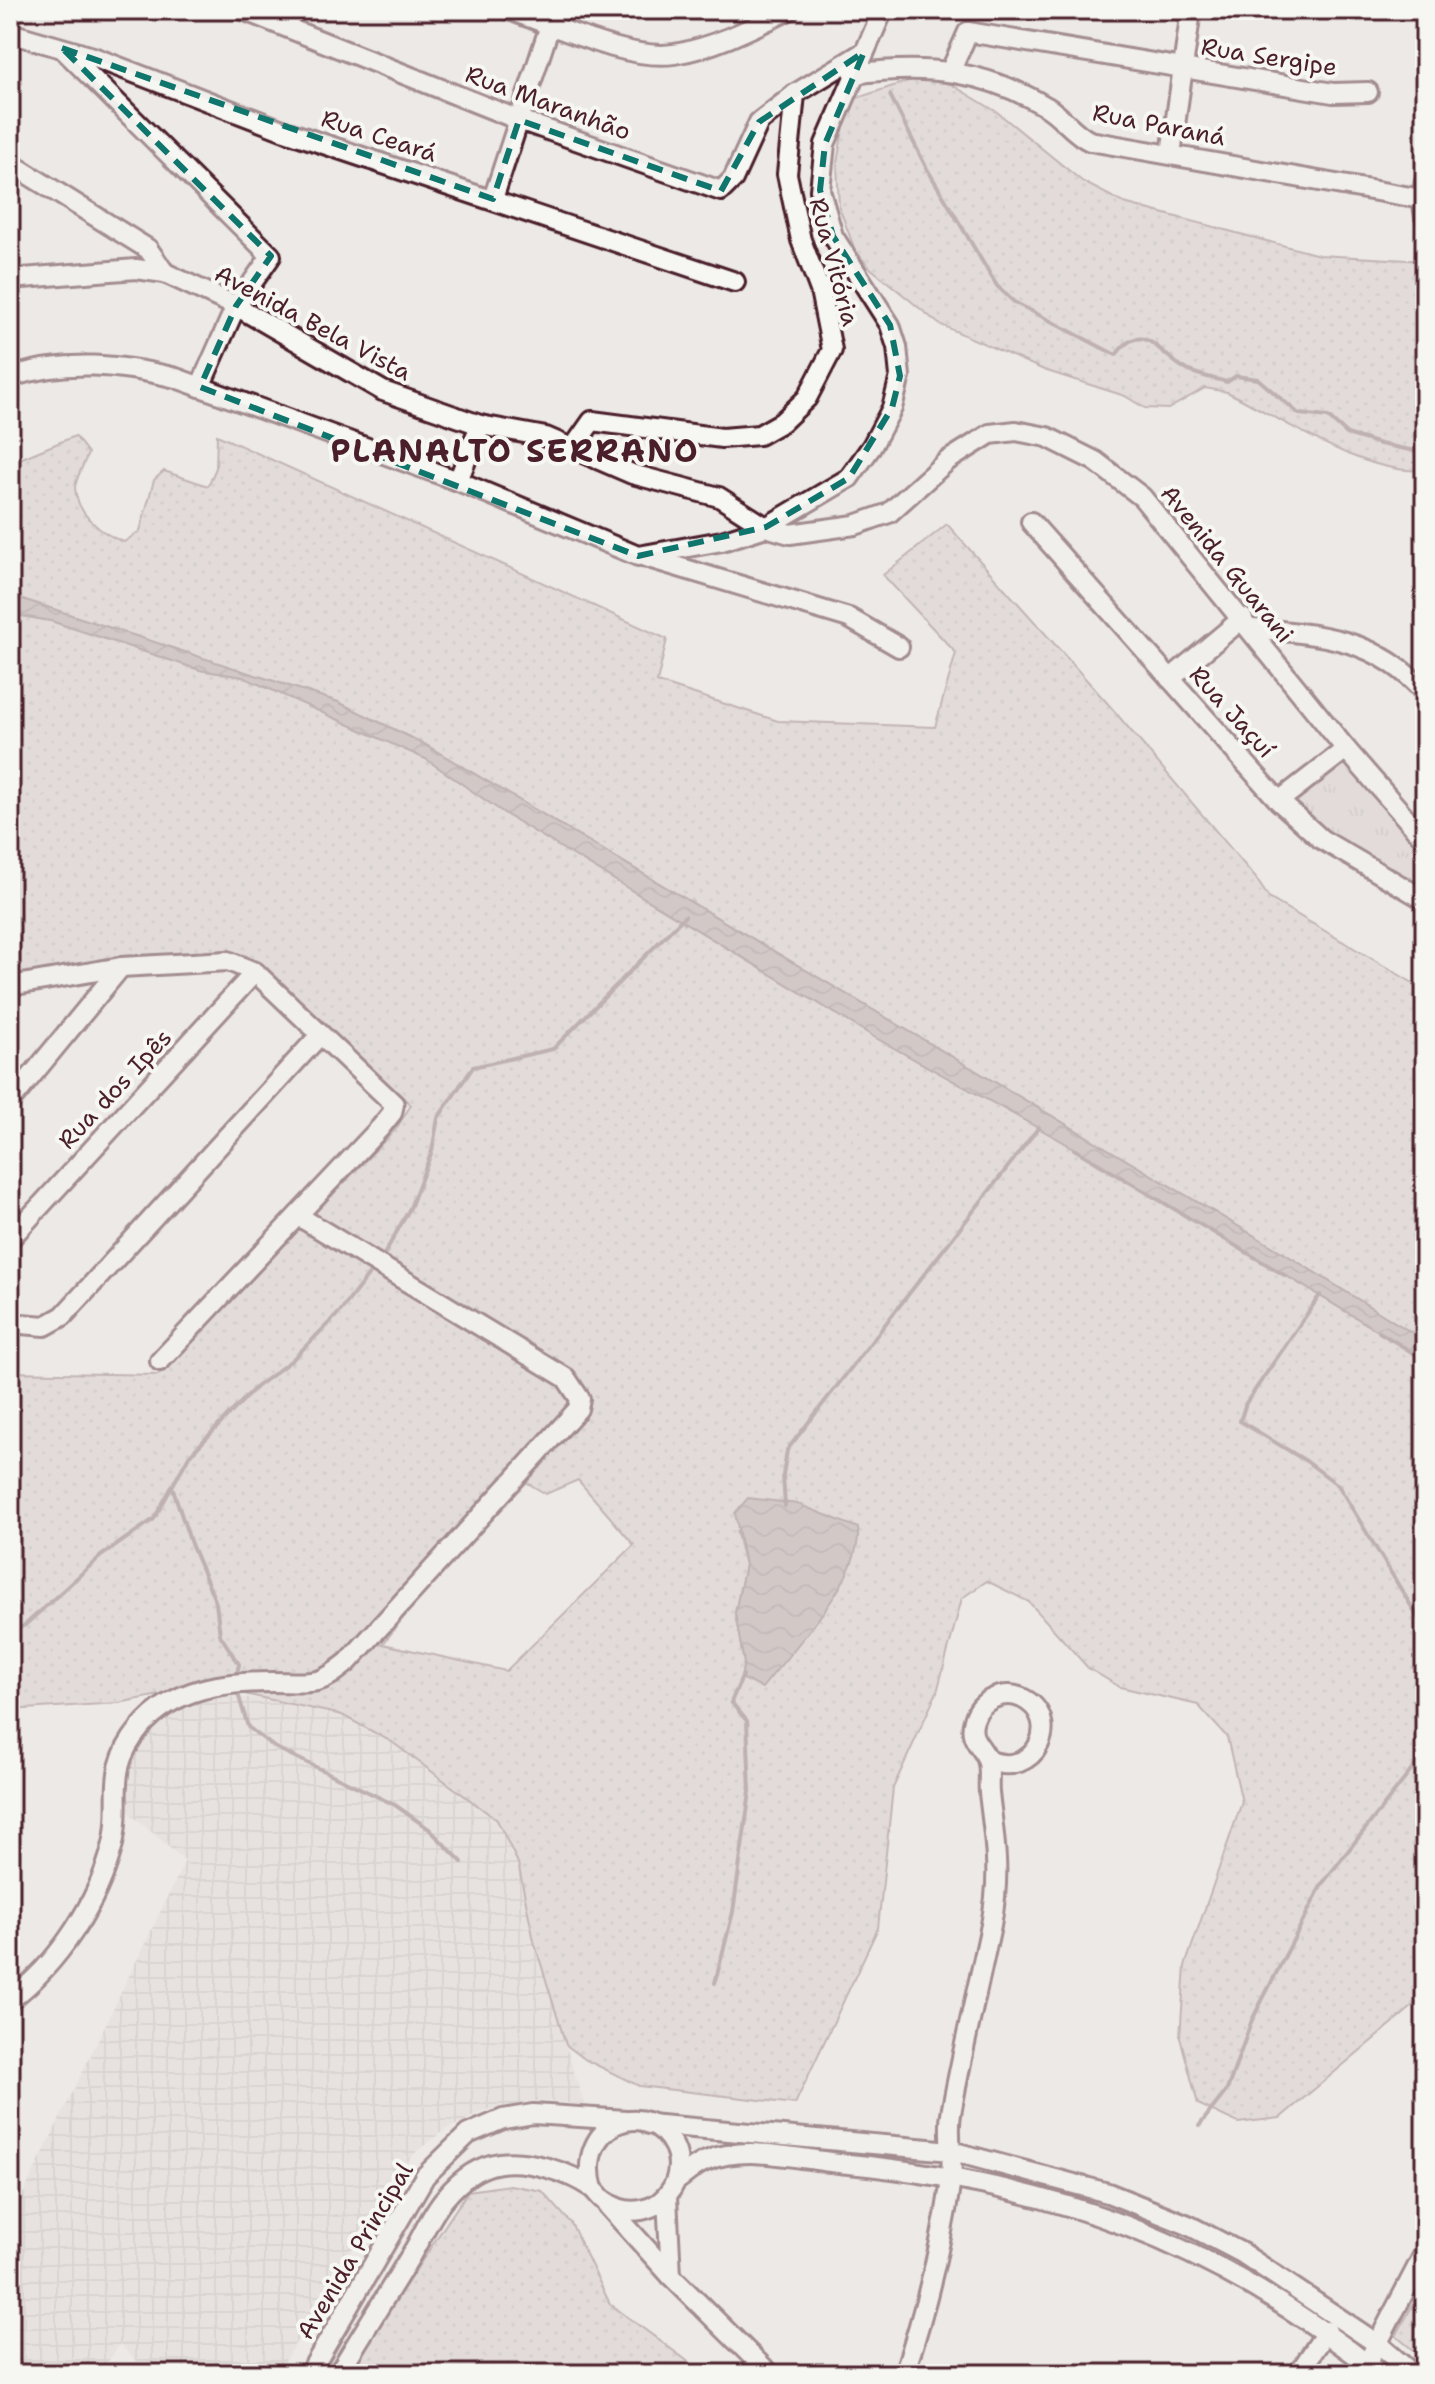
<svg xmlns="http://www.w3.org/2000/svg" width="1435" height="2384" viewBox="0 0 1435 2384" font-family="'Shantell Sans',sans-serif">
<defs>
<pattern id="industrial-grid" width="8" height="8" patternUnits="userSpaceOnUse" patternTransform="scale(2)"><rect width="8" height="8" fill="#e0dad8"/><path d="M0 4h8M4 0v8" fill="none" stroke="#c2bbba"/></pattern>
<pattern id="grass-dots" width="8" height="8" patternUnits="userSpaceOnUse" patternTransform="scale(2)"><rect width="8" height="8" fill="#d4cbca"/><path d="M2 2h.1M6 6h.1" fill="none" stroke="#b8aeae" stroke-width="1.8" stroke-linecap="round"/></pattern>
<pattern id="park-tufts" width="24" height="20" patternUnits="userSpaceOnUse" patternTransform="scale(2)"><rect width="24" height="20" fill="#d4cbca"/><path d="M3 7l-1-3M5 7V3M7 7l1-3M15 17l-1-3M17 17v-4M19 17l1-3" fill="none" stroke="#b8aeae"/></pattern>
<pattern id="water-waves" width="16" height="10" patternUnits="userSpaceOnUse" patternTransform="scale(2)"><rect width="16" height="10" fill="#b1a2a3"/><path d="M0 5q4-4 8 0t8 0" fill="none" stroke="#928385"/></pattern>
</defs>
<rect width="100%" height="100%" fill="#ece9e6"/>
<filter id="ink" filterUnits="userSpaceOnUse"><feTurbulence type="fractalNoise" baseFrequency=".0125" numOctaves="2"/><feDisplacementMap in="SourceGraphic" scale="16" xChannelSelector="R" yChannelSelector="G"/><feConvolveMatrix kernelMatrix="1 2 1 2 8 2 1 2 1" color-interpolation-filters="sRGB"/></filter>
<g filter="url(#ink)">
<!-- industrial -->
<path fill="url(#industrial-grid)" d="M223,1696L281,1700L342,1715L392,1742L497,1820L518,1863L534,1941L584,2104L535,2101L487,2110L443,2131L417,2151L397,2175L277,2374H149L120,2344L99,2374H34L10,2360V2221L185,1861L127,1811L123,1804L129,1755L157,1715Z"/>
<!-- grass -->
<g fill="url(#grass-dots)" stroke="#8f757a" stroke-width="2" fill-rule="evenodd">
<path d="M939,77L997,112L1083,182L1124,203L1319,255L1425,261V470C1364,476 1281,418 1227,392L1205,388L1168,409L1145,408L1125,396L1044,370L939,324L869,267L855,250L839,207L837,163L845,118L857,98L917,78Z"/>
<path d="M217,435L667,639L657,682L778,721L935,727L956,653L883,575L947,524L1109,705L1255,877L1269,898L1425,990V1341L1285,1254L424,744L338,702L10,595V463L75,436L88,453C85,463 75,479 75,488C77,515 102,534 124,542L140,531L154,480L164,471L208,486L216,468Z"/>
<path d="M10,614L51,621L200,670L243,677L426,759L507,815L876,1038L1060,1140L1425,1359V1996L1280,2118L1238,2123L1198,2104L1180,2037L1185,1966L1242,1802L1227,1737L1198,1705L1120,1687L1088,1668L1029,1602L987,1581L962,1598L937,1692L893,1788L878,1928L795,2104L639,2086L586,2060L566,2045L534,1941L518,1863L497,1820L392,1742L342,1715L207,1686L118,1703L10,1710V1372L158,1375L396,1129L411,1105L247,956L225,950L25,974L10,979ZM514,1475L546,1494L578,1480L634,1545L506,1671L383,1644ZM736,1530L808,1628L741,1678L744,1663L735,1613L745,1565Z"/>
<path d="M510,2185L542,2191L571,2223L610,2304L697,2368L735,2374H347L468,2191Z"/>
<path d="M1425,2282V2360L1396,2336Z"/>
</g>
<!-- park -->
<path fill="url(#park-tufts)" stroke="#8f757a" stroke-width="2" d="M1345,755L1425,849V894L1326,839L1291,799Z"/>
<!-- water -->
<g fill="url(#water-waves)" stroke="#886e73" stroke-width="2">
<path d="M10,595L338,702L424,744L1285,1254L1425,1341V1359L1060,1140L876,1038L507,815L426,759L243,677L200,670L51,621L10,614Z"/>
<path d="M748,1498L798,1504L858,1528C862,1580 793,1648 762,1688L741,1678L744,1663L735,1613L745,1565L735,1513Z"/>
</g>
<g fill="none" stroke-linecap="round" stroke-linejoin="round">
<!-- stream -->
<g stroke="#886e73" stroke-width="4">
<path d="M890,95L926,167L997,286L1014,302L1116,355C1142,318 1157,352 1184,368C1194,375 1214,378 1227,382L1236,376L1258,379L1299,414L1328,417L1347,434L1380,444L1425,453"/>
<path d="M1074,1149L1286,1276"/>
<path d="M381,1260L410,1208L432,1151L438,1118L473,1067L553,1049L685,916"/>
<path d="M1320,1295L1246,1403L1240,1421L1306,1461L1338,1485L1425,1629"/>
<path d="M1379,1332L1425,1360"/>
<path d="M173,1489L191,1544L216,1603L220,1635L239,1664L236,1679"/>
<path d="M785,1506L783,1475L787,1450L1039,1127"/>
<path d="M10,1633L25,1625L101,1556L154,1519L189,1456L256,1387L292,1360L339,1313L374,1268"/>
<path d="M237,1690L248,1727L274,1747L395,1805L429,1829L462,1862"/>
<path d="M715,1983L733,1912L750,1791L747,1721L731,1702L743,1675"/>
<path d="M1199,2126L1227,2090L1252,2020L1322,1884L1425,1753"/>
</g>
<defs>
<g id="minor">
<path d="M243,10L519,120L721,191L733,179L759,122L795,94"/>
<path d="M509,10C554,25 628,61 674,54C713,48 754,27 789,10"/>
<path d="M10,33L93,57L285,131L735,282"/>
<path d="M64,50L271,256L236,306L200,387"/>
<path d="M951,70L968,32L1333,93L1368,92"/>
<path d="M854,74C925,64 984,70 1047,107C1063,117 1074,134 1090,141L1422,199"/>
<path d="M1171,154L1191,10"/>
<path d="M10,163L148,249L165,273"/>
<path d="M1425,181L1422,199L1425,217"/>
<path d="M493,199L555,10"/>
<path d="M10,279L136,269L165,273L236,306L383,391L480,425L546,437L632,474L719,497L766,527L790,534L855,525L889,513L947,461L990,434L1016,431L1047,437L1095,461L1142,497L1346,749L1425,840"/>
<path d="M10,377C67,359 119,364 176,378L458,481L638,556L722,541L766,527L849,478L872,446L892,408L900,376L897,347L890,325L833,236L820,190L825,144L883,10"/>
<path d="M573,448L592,421L722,438L759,435L782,422L807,398L832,350L820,290L801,240L787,174L795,94L864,52"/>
<path d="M458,481L480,425"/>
<path d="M1031,522L1279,801L1321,839L1425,900"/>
<path d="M645,557L849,618L899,647"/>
<path d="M1252,629C1319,633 1379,639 1425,693"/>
<path d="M1170,679L1243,618"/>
<path d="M1279,801L1346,749"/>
<path d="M10,986L121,967L228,961L255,972L394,1104L392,1113L380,1128L160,1361"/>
<path d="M10,1102L121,967"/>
<path d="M10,1239L255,972"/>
<path d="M10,1323L45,1326L63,1316L320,1035"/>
<path d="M10,2000C59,1963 98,1903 113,1844C124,1799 103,1772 140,1728C174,1687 224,1682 274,1682C288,1682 304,1684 317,1681C329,1678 339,1669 348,1662L578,1409L580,1399L566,1378L300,1217"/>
<path d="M649,2124L951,2151L1108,2193L1188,2225L1242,2253L1379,2345L1413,2374"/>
<path d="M676,2181C685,2175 695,2165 706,2161C745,2144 798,2159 839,2163C1052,2183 1211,2240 1380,2374"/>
<path d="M667,2197L671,2276"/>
<path d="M608,2206L671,2276L770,2374"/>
<path d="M1372,2354L1425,2252"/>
<path d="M309,2374L425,2176L468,2134L503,2119L533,2114L626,2120"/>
<path d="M338,2374C362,2334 387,2295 411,2255C422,2237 431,2214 445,2198C459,2181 478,2166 500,2163C528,2159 569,2172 592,2188C597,2192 600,2198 605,2201C628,2218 658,2212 672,2188C679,2176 680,2159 674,2147C649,2095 574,2123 593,2189"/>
<path d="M904,2374C925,2311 941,2247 951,2180C954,2159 947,2136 951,2114C962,2051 978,1988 991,1925C1001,1872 995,1844 989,1793C988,1783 990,1772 988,1763C985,1747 967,1741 974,1720C980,1699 1004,1690 1022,1698C1064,1718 1036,1781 988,1760"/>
<path d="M1298,2374L1327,2331"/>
</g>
</defs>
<!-- minor casing -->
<use href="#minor" stroke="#4a1f2b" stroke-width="24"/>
<!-- minor -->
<use href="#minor" stroke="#f6f6f2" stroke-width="18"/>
</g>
</g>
<!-- marked area -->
<path d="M0 0H1435V2384H0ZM62,48L493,199L519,120L721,191L759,122L864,52L825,144L820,190L833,236L890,325L900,376L892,408L849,478L766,527L638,556L200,387L236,306L271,256Z" fill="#ece9e6" fill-opacity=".55" fill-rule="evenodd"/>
<path fill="none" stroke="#0f766e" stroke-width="6" stroke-dasharray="16 10" stroke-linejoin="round" d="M62,48L493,199L519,120L721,191L759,122L864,52L825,144L820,190L833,236L890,325L900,376L892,408L849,478L766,527L638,556L200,387L236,306L271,256Z"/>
<g text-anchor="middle" stroke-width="8" stroke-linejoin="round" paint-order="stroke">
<!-- street labels -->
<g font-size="24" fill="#4a1f2b" stroke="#f6f6f2">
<text transform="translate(1269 57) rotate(9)" y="8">Rua Sergipe</text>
<text transform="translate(548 103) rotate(20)" y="8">Rua Maranhão</text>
<text transform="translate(1159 125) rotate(11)" y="8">Rua Paraná</text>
<text transform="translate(379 136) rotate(18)" y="8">Rua Ceará</text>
<text transform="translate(834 262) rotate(75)" y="8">Rua Vitória</text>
<text transform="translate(313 323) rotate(28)" y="8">Avenida Bela Vista</text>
<text transform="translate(1227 564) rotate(51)" y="8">Avenida Guarani</text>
<text transform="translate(1232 712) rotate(48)" y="8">Rua Jaçuí</text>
<text transform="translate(115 1089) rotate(-47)" y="8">Rua dos Ipês</text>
<text transform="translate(355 2251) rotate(-59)" y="8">Avenida Principal</text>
</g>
<!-- district labels -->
<g font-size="32" font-weight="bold" letter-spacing="2" fill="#4a1f2b" stroke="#f6f6f2">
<text x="515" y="462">PLANALTO SERRANO</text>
</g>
</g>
<!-- margin -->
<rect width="1435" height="2384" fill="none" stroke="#f6f6f2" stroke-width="40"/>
<rect x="20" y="20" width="1395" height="2344" fill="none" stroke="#4a1f2b" stroke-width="3" filter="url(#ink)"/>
</svg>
